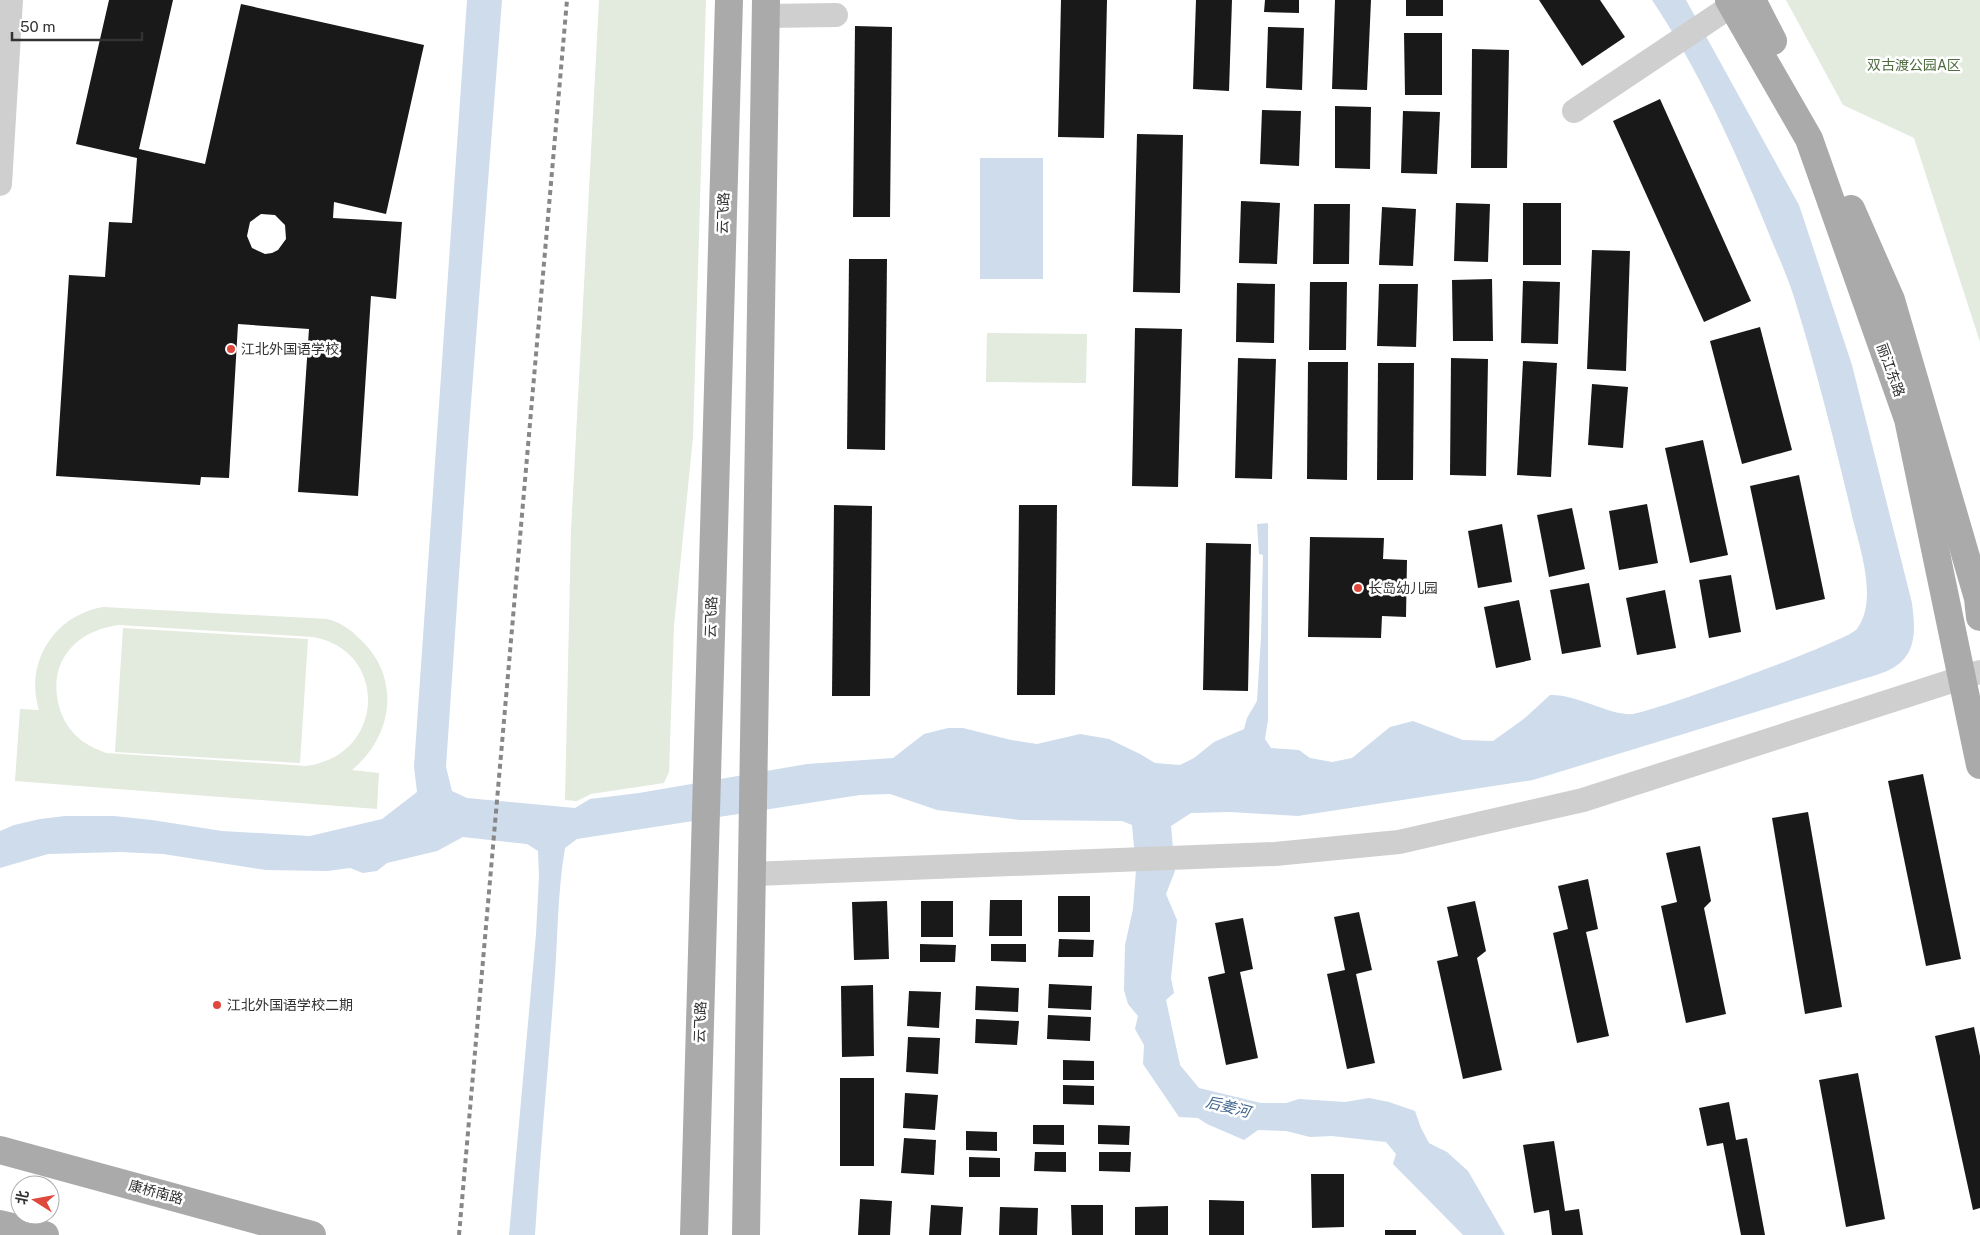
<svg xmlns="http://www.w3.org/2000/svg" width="1980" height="1235" viewBox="0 0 1980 1235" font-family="'Public Sans','Noto Sans SC',sans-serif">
<rect width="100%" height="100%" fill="#fff"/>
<!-- green -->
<g fill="#e3eade" fill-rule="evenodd">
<path d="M599,0H706L693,437L674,626L669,772L664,783L591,794L577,801L565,800L571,531Z"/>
<path d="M1786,0H1980V342L1914,138L1843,105Z"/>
<path d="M987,333L1087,334L1086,383L986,382Z"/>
<path d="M103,607L327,619C340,622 350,629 360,639C401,677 394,735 352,770L379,773L377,809L15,781L20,709L39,710C24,662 55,615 103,607ZM119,625L313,637C389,650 386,756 306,766L106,753C98,750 89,746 82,741C69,731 61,717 58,702C49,659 78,630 119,625Z"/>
<path d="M123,628L308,639L300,763L115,752Z"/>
</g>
<!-- water -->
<g fill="#cedcec">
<path d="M467,0H502L468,442L446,767L452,791L467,798L575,808L590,799L639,793L807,764L893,758L924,734L948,728H963L1011,740L1037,744L1080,734L1109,739L1140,754L1155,763L1180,765L1194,758L1214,742L1244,729L1247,718L1257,701L1261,637L1263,555L1259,554L1257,524L1268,523V720L1265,739L1271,748L1299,750L1310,758L1332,762L1352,758L1390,727L1413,721L1463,740L1493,741L1525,718L1550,695C1577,694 1610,716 1633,714C1656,711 1848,641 1857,629C1880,598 1857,541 1850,507C1833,436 1815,364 1793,294C1785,270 1774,247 1765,224C1734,147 1698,69 1652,0H1686L1799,205L1852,365L1912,603C1915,628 1918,653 1893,668C1884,673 1873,676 1863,679L1533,780L1298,816L1230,812L1191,813L1171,826L1175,871L1166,894L1177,920L1171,978L1174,993L1166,1000L1180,1065L1199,1088L1261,1103H1286L1299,1099L1345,1102L1369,1098L1389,1102L1415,1111L1421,1128L1429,1143L1447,1152L1468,1171L1505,1235H1463L1393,1164L1396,1154L1386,1142L1332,1136L1310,1137L1286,1131L1258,1130L1244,1140L1207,1124L1198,1118L1179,1117L1143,1064L1144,1045L1135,1029L1138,1016L1128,1004L1124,990L1125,945L1133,909L1136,870L1132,825L1122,821L1020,820L937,810L890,794L860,795L577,839L565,848C557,895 558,941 554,988C548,1071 540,1153 535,1235H509L536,934L539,876L538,851L527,844L463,837L437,851L387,863L377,871L363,873L350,868L327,871L266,870L163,854L120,852L48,854L0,868V831L14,825L40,819L65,816H114L152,820L222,831L310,836L382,819L417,792L414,767Z"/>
<rect x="980" y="158" width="63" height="121"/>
</g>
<!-- building -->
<g fill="#191919" fill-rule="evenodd">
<path d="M109,0H173L139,149L205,164L241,4L424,45L386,214L334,202L333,218L402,222L396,299L371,296L358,496L298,492L309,329L238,324L229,478L201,477L200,485L56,476L69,275L105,277L109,222L132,223L137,158L76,144ZM261,214L275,215L285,225L286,239L278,250L272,253L265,254L252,248L247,236L250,222Z"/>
<path d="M1061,0H1107L1104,138L1058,137Z"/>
<path d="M1196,0H1232L1229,91L1193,89Z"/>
<path d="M1265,0H1299V13L1264,12Z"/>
<path d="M1335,0H1371L1367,90L1332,89Z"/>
<rect x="1406" y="0" width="37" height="16"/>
<path d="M1539,0H1600L1625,37L1582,66Z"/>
<path d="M855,26L892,27L890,217H853Z"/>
<path d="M1268,27L1304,28L1302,90L1266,88Z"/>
<path d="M1404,33H1442V95H1405Z"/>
<path d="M1472,49L1509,50L1507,168H1471Z"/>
<path d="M1660,99L1751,301L1704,322L1613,121Z"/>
<path d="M1335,106L1371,107L1370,169L1335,168Z"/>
<path d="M1262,110L1301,111L1299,166L1260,164Z"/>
<path d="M1403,111L1440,112L1437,174L1401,173Z"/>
<path d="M1137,134L1183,135L1180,293L1133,292Z"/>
<path d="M1241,201L1280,203L1277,264L1239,263Z"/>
<path d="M1456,203L1490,204L1488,262L1454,261Z"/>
<rect x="1523" y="203" width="38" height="62"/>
<path d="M1314,204H1350L1349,264H1313Z"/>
<path d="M1382,207L1416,209L1413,266L1379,265Z"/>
<path d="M1592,250L1630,251L1626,371L1587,369Z"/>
<path d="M849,259H887L885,450L847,449Z"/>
<path d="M1492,279L1493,341H1453L1452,280Z"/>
<path d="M1523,281L1560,282L1558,344L1521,343Z"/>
<path d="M1310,282H1347L1346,350H1309Z"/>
<path d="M1237,283L1275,284L1274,343L1236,342Z"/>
<path d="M1379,284H1418L1416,347L1377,346Z"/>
<path d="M1760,327L1792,450L1742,464L1710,341Z"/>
<path d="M1135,328L1182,329L1178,487L1132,486Z"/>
<path d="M1238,358L1276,359L1272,479L1235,478Z"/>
<path d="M1451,358L1488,359L1486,476L1450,475Z"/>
<path d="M1523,361L1557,363L1551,477L1517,475Z"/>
<path d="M1308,362H1348L1347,480L1307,479Z"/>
<path d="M1378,363H1414L1413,480H1377Z"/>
<path d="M1592,384L1628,387L1623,448L1588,445Z"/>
<path d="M1703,440L1728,555L1690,563L1665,448Z"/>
<path d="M1799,475L1825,599L1776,610L1750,486Z"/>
<path d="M1647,504L1658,563L1619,570L1609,511Z"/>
<path d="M834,505L872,506L870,696H832Z"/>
<path d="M1019,505H1057L1055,695H1017Z"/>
<path d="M1572,508L1585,569L1549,577L1537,515Z"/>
<path d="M1502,524L1512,582L1478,588L1468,531Z"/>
<path d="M1310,537L1384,538L1383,559L1407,560L1406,617L1382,616L1381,638L1308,637Z"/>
<path d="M1206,543L1251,544L1248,691L1203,690Z"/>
<path d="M1731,575L1741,632L1709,638L1699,580Z"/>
<path d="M1589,583L1601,647L1562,654L1550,590Z"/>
<path d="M1665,590L1676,648L1637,655L1626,598Z"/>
<path d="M1519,600L1531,660L1496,668L1484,607Z"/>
<path d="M1923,774L1961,959L1926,966L1888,781Z"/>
<path d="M1808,812L1842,1007L1805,1014L1772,818Z"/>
<path d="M1700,846L1711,901L1704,908L1726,1014L1686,1023L1661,906L1677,902L1666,853Z"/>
<path d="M1588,879L1598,929L1586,932L1609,1036L1577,1043L1553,933L1568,929L1558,886Z"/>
<rect x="1058" y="896" width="32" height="36"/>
<path d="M990,900H1022V936H989Z"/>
<path d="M887,901L889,959L854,960L852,902Z"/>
<rect x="921" y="901" width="32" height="36"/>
<path d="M1475,901L1486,951L1477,958L1502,1070L1463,1079L1437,961L1458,956L1447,907Z"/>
<path d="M1359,912L1372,970L1356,974L1375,1063L1347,1069L1327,974L1345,970L1334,917Z"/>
<path d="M1243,918L1253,969L1240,972L1258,1058L1226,1065L1208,977L1225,973L1215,923Z"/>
<path d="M1059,939L1094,940L1093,957H1058Z"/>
<path d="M920,944L956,945L955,962H920Z"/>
<path d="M991,944H1026V962L991,961Z"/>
<path d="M1049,984L1092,986L1091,1010L1048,1008Z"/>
<path d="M873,985L874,1056L842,1057L841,986Z"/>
<path d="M976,986L1019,988L1018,1012L975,1010Z"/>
<path d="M909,991L941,992L939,1028L907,1026Z"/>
<path d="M1048,1015L1091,1017L1090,1041L1047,1039Z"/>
<path d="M976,1019L1019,1021L1017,1045L975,1043Z"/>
<path d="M1974,1027L1980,1056V1208L1973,1210L1935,1036Z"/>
<path d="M908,1037L940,1038L938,1074L906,1072Z"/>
<path d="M1063,1060L1094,1061V1080H1063Z"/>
<path d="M1858,1073L1885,1219L1846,1227L1819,1080Z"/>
<rect x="840" y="1078" width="34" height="88"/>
<path d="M1063,1085L1094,1086V1105L1063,1104Z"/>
<path d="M905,1093L938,1095L935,1130L903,1128Z"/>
<path d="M1729,1102L1736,1140L1747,1138L1765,1235H1741L1723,1143L1707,1146L1699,1108Z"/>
<path d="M1033,1125H1064V1145L1033,1144Z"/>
<path d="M1098,1125L1130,1126L1129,1145L1098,1144Z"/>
<path d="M966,1131L997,1132V1151L966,1150Z"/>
<path d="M904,1138L936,1140L934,1175L901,1173Z"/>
<path d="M1554,1141L1565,1211L1579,1209L1583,1235H1552L1549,1210L1534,1213L1523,1145Z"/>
<path d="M1035,1152H1066V1172L1034,1171Z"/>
<path d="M1099,1152H1131L1130,1172L1099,1171Z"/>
<path d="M969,1157L1000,1158V1177H969Z"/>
<path d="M1311,1174H1344V1227L1312,1228Z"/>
<path d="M860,1199L892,1201L890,1235H858Z"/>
<path d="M1209,1200L1244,1201V1235H1209Z"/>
<path d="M931,1205L963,1207L961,1235H929Z"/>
<path d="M1071,1205H1103V1235H1072Z"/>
<path d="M1168,1206V1235H1135V1207Z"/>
<path d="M1000,1207L1038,1208L1037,1235H999Z"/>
<rect x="1385" y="1230" width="31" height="5"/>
</g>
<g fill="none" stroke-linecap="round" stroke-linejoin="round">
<!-- minor -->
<g stroke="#cfcfcf" stroke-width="24">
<path d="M766,16L836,15"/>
<path d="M1574,111L1740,0"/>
<path d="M0,184L11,0"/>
<path d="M752,874L1275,854L1399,842L1583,800L1980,672"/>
</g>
<!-- major -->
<g stroke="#aaa" stroke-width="28">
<path d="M1729,0L1809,139L1908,419L1980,765"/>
<path d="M1752,0L1773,41"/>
<path d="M1851,209L1891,300L1978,598L1980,617"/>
<path d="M0,1150L312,1235"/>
<path d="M0,1224L45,1235"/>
<path d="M694,1235L729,0"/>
<path d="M746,1235L766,0"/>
</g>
<!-- rail -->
<path stroke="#878787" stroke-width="4" stroke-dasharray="5 4" stroke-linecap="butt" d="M459,1235L567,0"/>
</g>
<!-- markers -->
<g fill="#df493d" stroke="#fff" stroke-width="2">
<circle cx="231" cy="349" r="5"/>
<circle cx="1358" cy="588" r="5"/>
<circle cx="217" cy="1005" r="5"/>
</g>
<g text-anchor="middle" stroke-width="5" stroke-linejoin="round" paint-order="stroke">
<!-- park labels -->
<g font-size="14" fill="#4e6c40" stroke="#fff">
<text x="1914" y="70">双古渡公园A区</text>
</g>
<!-- street labels -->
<g font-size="14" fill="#323232" stroke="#fff">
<text transform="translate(723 213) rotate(-88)" y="5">云飞路</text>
<text transform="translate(1891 370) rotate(70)" y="5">丽江东路</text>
<text transform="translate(711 617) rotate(-88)" y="5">云飞路</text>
<text transform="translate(700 1022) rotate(-88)" y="5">云飞路</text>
<text transform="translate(156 1192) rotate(15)" y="5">康桥南路</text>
</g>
<!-- poi labels -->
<g font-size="14" fill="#323232" stroke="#fff" text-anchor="start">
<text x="241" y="354">江北外国语学校</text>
<text x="1368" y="593">长岛幼儿园</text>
<text x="227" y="1010">江北外国语学校二期</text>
</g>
<!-- water labels -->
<g font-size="15" font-style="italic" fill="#426791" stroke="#fff">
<text transform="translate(1228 1107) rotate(14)" y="5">后姜河</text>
</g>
</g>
<!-- north arrow -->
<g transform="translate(35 1200) rotate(281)"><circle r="24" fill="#ffffff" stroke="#adadad"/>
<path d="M0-4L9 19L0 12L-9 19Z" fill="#df493d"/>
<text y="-8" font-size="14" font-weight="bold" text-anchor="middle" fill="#323232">北</text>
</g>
<!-- scale -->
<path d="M12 32v8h130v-8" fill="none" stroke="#323232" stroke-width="2.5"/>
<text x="20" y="32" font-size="15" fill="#323232" stroke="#ffffff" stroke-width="4" paint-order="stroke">50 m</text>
</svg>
